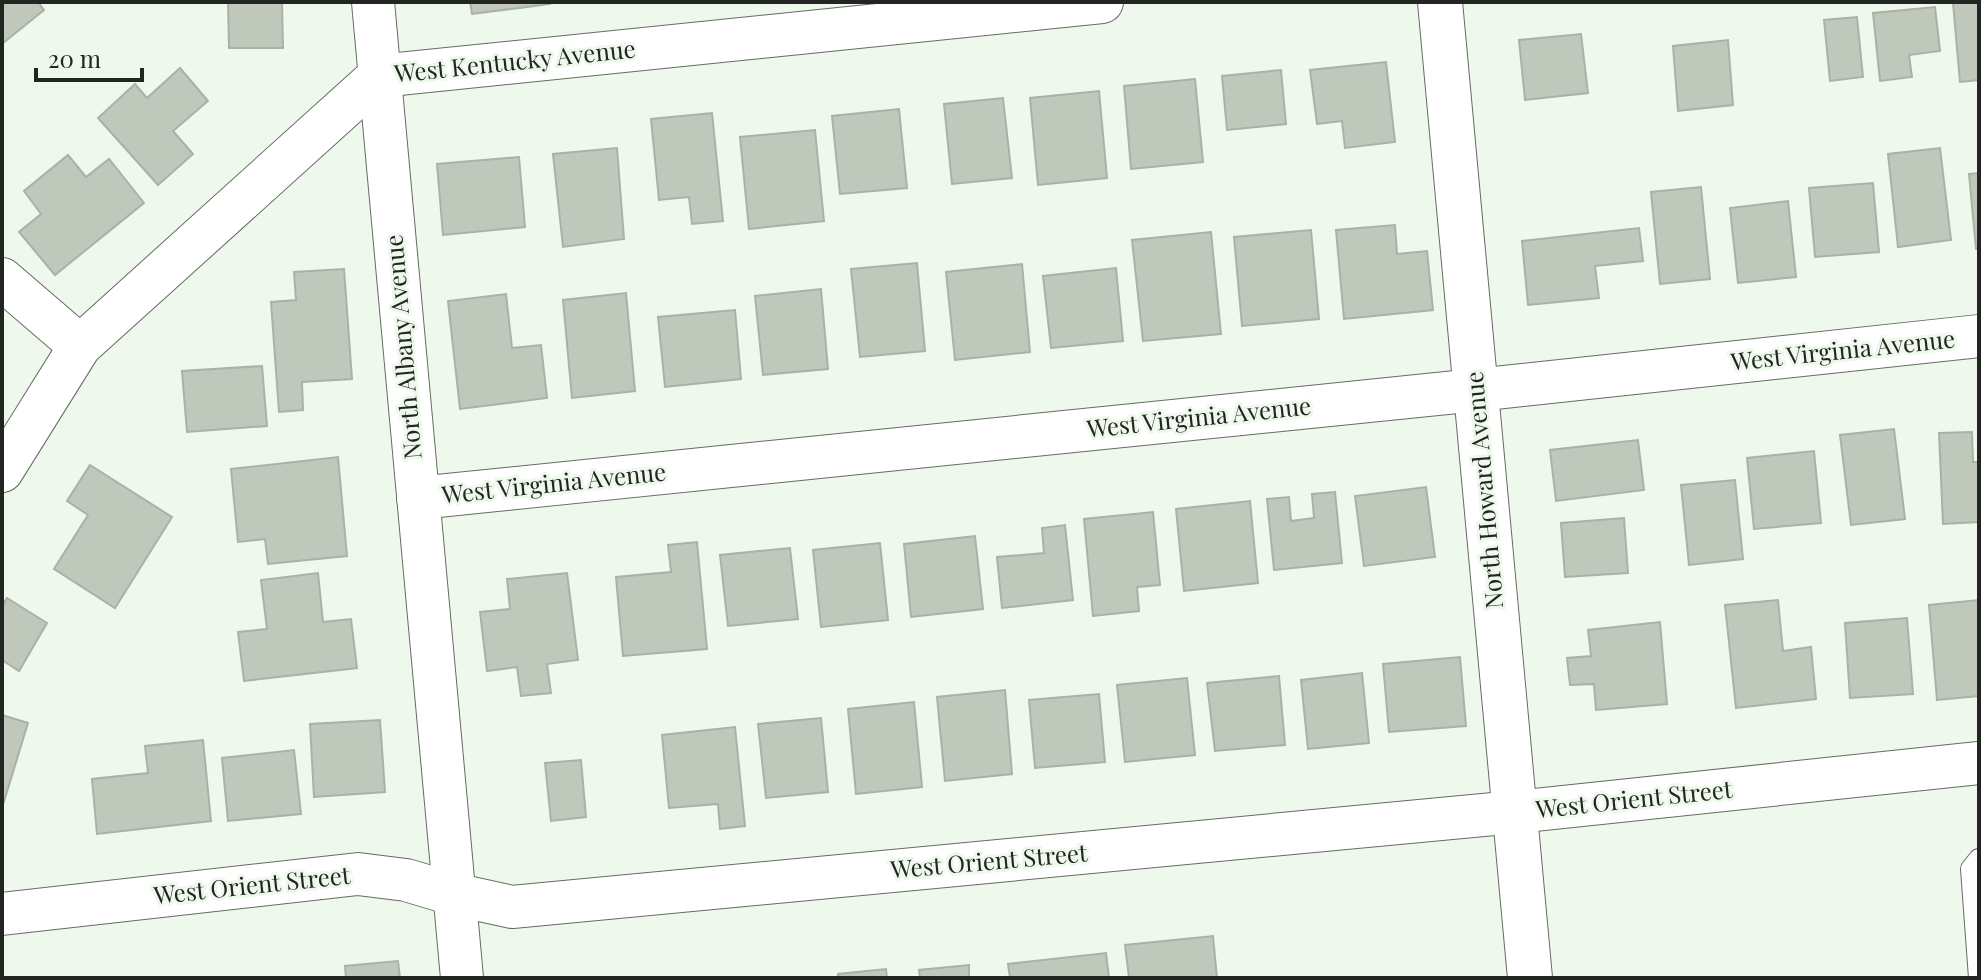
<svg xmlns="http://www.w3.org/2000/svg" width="1981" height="980" viewBox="0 0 1981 980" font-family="'Playfair Display',serif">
<rect width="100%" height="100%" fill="#eff8ec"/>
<!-- building -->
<g fill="#c0c8bc" stroke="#a9b2a6" stroke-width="2">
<path d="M2,2H38L44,10L2,44Z"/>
<path d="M228,2H282L283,48H229Z"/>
<path d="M470,2H549L550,4L472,14Z"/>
<path d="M1979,2V80L1960,82L1953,3Z"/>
<path d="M1935,7L1940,51L1909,55L1912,77L1880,81L1873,13Z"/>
<path d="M1857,17L1863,77L1830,81L1824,20Z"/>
<path d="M1581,34L1588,93L1525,100L1519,40Z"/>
<path d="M1728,40L1733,105L1678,111L1673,46Z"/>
<path d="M1386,62L1395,142L1345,148L1342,121L1317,124L1310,70Z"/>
<path d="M180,68L208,101L173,131L193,154L158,185L98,118L135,84L147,98Z"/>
<path d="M1281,70L1286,124L1227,130L1222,76Z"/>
<path d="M1195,79L1203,162L1131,169L1124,86Z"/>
<path d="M1099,91L1107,178L1038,185L1030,98Z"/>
<path d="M1003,98L1012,178L952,184L944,104Z"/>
<path d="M899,109L907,188L840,194L832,116Z"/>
<path d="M712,113L723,221L692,224L689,197L659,200L651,119Z"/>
<path d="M815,130L824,221L749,229L740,137Z"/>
<path d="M617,148L624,239L563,247L553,154Z"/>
<path d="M1940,148L1951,240L1898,247L1888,154Z"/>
<path d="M68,155L86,177L109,159L144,203L55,275L19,232L41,214L24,191Z"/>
<path d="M519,157L525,227L443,235L437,164Z"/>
<path d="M1979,173V249H1976L1969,174Z"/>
<path d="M1873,183L1879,252L1815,257L1809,188Z"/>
<path d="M1701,187L1710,279L1660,284L1651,192Z"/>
<path d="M1788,201L1796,277L1738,283L1730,208Z"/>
<path d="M1395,225L1397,254L1427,251L1433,310L1344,319L1336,230Z"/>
<path d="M1639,228L1643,261L1595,266L1599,298L1528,305L1522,241Z"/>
<path d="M1311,230L1319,319L1242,326L1234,237Z"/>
<path d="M1211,232L1221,334L1143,341L1132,240Z"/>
<path d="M917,263L925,351L860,357L851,269Z"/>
<path d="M1022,264L1030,352L955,360L946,272Z"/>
<path d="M1116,268L1123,341L1051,348L1043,276Z"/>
<path d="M344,269L352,379L302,382L303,410L279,412L271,302L296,300L294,272Z"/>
<path d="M821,289L828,369L763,375L755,296Z"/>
<path d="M626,293L635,391L572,398L563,300Z"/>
<path d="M506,294L512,348L541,345L547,398L460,409L448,301Z"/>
<path d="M735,310L741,379L665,387L658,317Z"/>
<path d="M262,366L267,426L187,432L182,371Z"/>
<path d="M1894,429L1905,519L1851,525L1840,435Z"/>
<path d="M1972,432L1973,462H1979V522L1943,524L1939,433Z"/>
<path d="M1638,440L1644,490L1556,501L1550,450Z"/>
<path d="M1814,451L1821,523L1754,529L1747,458Z"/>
<path d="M338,457L347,556L268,564L265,539L238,542L231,469Z"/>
<path d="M90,465L172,517L115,608L54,569L88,515L67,501Z"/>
<path d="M1735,480L1743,559L1689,565L1681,485Z"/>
<path d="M1426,487L1435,557L1364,566L1355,496Z"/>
<path d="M1335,492L1342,563L1274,570L1267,499L1289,497L1291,521L1314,518L1312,494Z"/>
<path d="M1250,501L1258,583L1184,591L1176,509Z"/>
<path d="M1153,512L1160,585L1137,587L1139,611L1093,616L1084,519Z"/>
<path d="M1624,518L1628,573L1565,577L1561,523Z"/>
<path d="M1065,525L1073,600L1002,608L997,557L1044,553L1042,528Z"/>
<path d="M975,536L983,609L911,617L904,544Z"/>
<path d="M697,542L707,649L623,656L616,577L671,572L668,545Z"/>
<path d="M880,543L888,620L821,627L813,550Z"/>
<path d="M790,548L798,619L728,626L720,555Z"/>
<path d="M318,573L323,622L351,619L357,668L244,681L238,632L267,629L261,580Z"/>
<path d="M567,573L578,660L547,664L551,693L521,696L517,667L487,671L480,612L510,609L507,579Z"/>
<path d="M7,598L47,623L19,671L2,660V606Z"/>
<path d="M1778,600L1783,651L1811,647L1816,699L1736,708L1725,605Z"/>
<path d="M1979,600V696L1937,700L1929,605Z"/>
<path d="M1907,618L1913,694L1850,698L1845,623Z"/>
<path d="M1660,622L1667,704L1596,710L1594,684L1570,685L1567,658L1591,656L1588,630Z"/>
<path d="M1460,657L1466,726L1389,732L1383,664Z"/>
<path d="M1362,673L1369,743L1308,749L1301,680Z"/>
<path d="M1279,676L1285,745L1215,751L1207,683Z"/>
<path d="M1187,678L1195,755L1125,762L1117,685Z"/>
<path d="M1005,690L1012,774L945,781L937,697Z"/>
<path d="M1099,694L1105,762L1035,768L1029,700Z"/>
<path d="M914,702L922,787L856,794L848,709Z"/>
<path d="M2,715L28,723L2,808Z"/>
<path d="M821,718L828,792L766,798L758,724Z"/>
<path d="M380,720L385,792L314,797L310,724Z"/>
<path d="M735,727L745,826L720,829L718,804L669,808L662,735Z"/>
<path d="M203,740L211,821L97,834L92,779L148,773L145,746Z"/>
<path d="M294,750L301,814L228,821L222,758Z"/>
<path d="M581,760L586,817L551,821L545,763Z"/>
<path d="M1213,936L1217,978H1129L1125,945Z"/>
<path d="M1106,953L1109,978H1010L1008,964Z"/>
<path d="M398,961L400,978H346L345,966Z"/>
<path d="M969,965V978H920L919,970Z"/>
<path d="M886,969L887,978H838V974Z"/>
</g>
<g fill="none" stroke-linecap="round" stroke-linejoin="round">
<defs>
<path id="service" d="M1979,859L1971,869L1979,978"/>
<g id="minor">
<path d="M373,2L462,978"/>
<path d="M2,279L80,346"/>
<path d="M2,471L80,346L379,76L1102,2"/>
<path d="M418,498L1476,390L1979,336"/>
<path d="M2,914L358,874L406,880L453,894L512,907L1515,812L1979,763"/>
</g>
<path id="tertiary" d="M1440,2L1530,978"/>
</defs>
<!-- service casing -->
<use href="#service" stroke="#656c62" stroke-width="22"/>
<!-- minor casing -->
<use href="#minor" stroke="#656c62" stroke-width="44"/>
<!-- tertiary casing -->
<use href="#tertiary" stroke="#656c62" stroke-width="46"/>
<!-- service -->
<use href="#service" stroke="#fff" stroke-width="20"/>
<!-- minor -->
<use href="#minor" stroke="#fff" stroke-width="42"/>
<!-- tertiary -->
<use href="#tertiary" stroke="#fff" stroke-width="44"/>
</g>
<g text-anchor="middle" stroke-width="6" stroke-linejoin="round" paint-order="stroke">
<!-- street labels -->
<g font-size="24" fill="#222521" stroke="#eff8ec">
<text transform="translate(515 62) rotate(-6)" y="8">West Kentucky Avenue</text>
<text transform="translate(404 347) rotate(-95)" y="8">North Albany Avenue</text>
<text transform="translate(1843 351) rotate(-6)" y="8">West Virginia Avenue</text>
<text transform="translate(1199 418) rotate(-6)" y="8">West Virginia Avenue</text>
<text transform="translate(554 484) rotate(-6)" y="8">West Virginia Avenue</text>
<text transform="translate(1485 490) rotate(-95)" y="8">North Howard Avenue</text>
<text transform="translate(1634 800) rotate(-6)" y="8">West Orient Street</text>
<text transform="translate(989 862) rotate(-5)" y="8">West Orient Street</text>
<text transform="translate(252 886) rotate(-6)" y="8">West Orient Street</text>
</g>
</g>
<!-- border -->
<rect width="1981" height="980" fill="none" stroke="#222521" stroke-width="8"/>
<!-- scale -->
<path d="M36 68v12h106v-12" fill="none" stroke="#222521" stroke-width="4"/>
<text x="48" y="68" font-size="24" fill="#222521" stroke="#eff8ec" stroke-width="6" paint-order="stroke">20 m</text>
</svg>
